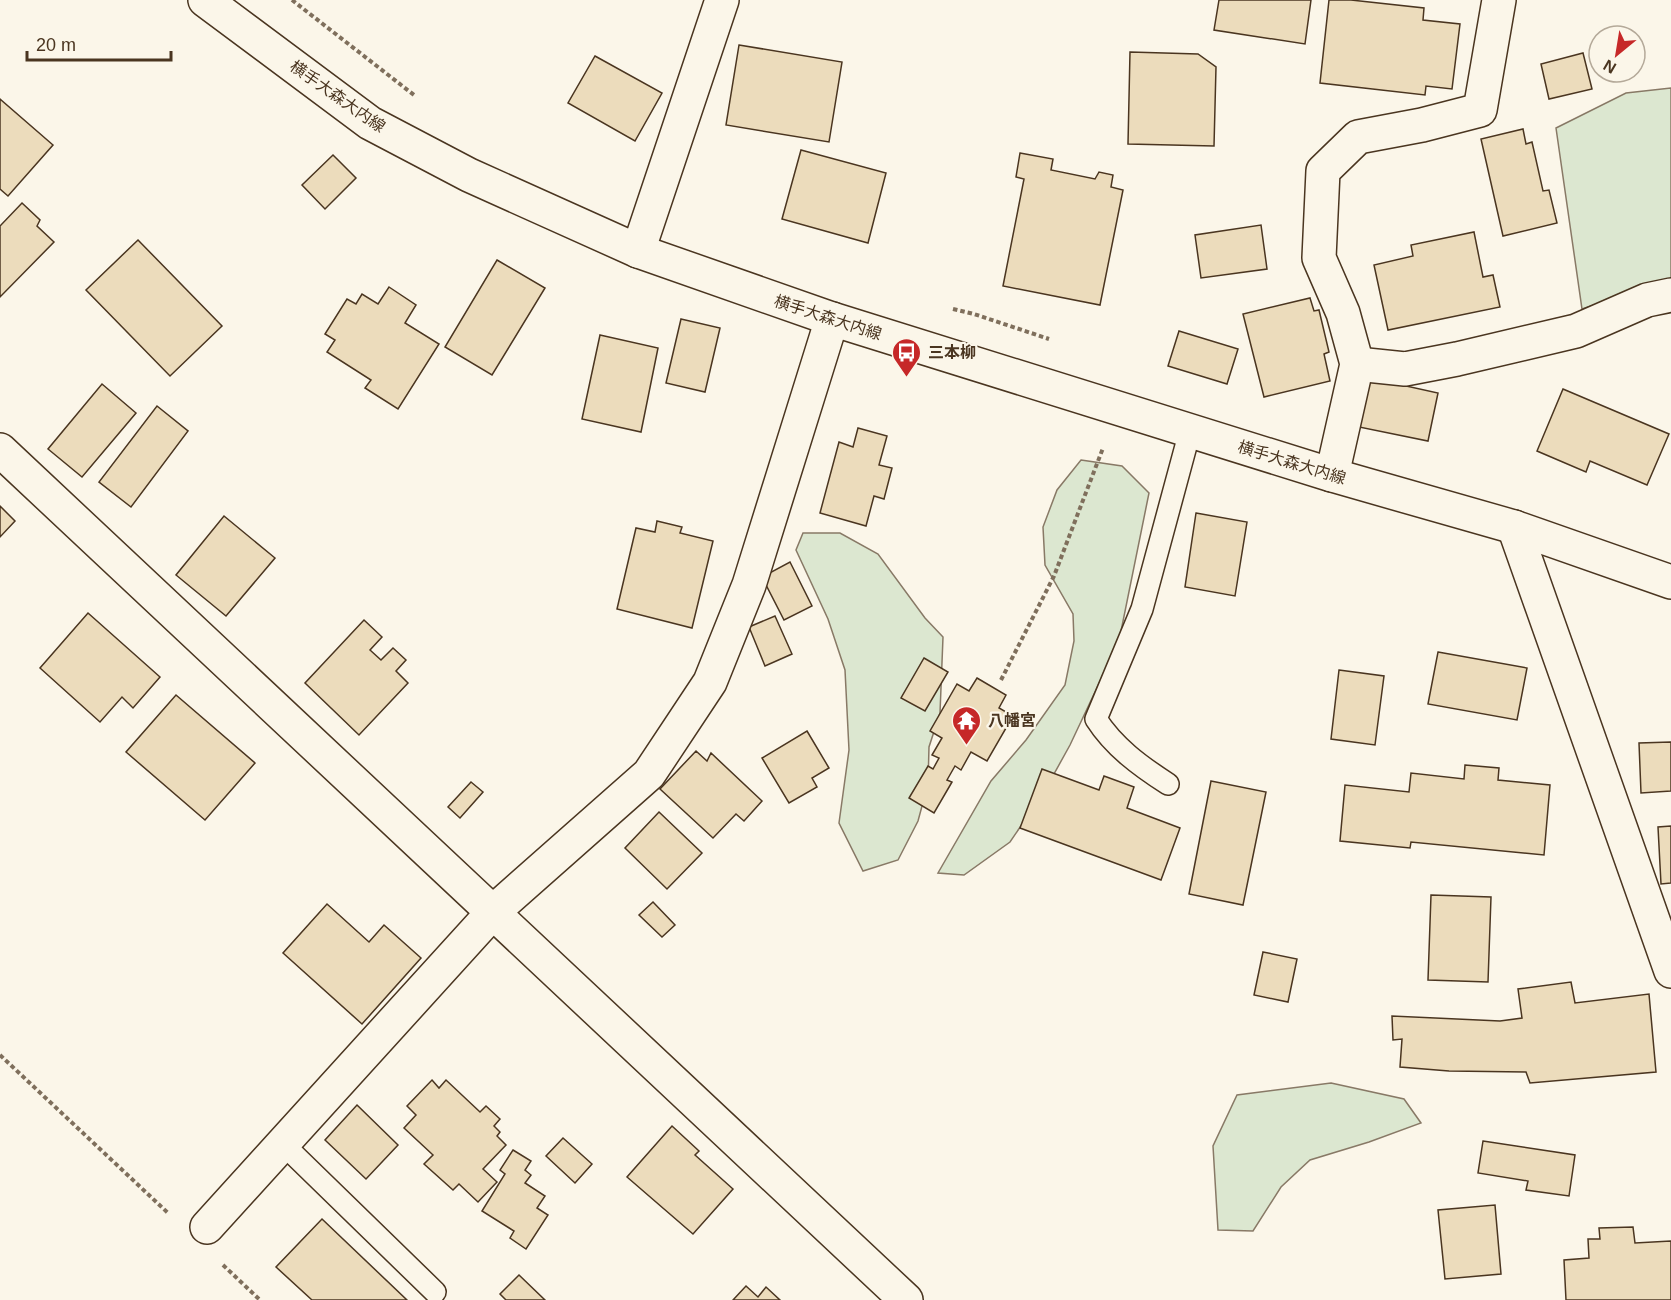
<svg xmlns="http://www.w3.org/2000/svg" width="1671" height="1300" viewBox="0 0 1671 1300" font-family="Arial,'Noto Sans JP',sans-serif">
<rect width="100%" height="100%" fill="#fbf6e9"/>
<!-- green -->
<g fill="#dce7d0" stroke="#887966" stroke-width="1.5">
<path d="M1671,88V280L1582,309L1556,128L1626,93Z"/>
<path d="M1081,460L1122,466L1149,493L1119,641L1070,745L1044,792L1010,842L964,875L938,873L991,781L1026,740L1065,685L1074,641L1073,614L1045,565L1043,527L1057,490Z"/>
<path d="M803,533H840L878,554L925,618L943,637L940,713L929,747L928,784L918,821L898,860L863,871L839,823L849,750L845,670L828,619L796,550Z"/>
<path d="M1331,1083L1404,1099L1421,1123L1369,1142L1310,1160L1281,1187L1253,1231L1218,1230L1213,1146L1237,1095Z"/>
</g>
<!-- building -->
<g fill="#ecdcbc" stroke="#4a3520" stroke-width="1.5">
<path d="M1219,0H1311L1305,44L1214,30Z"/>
<path d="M1329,0H1351L1424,8L1423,20L1460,24L1452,89L1426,86L1425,95L1320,83Z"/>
<path d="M739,45L842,62L829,142L726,125Z"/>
<path d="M1130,52L1198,54L1216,67L1214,146L1128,144Z"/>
<path d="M1583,53L1592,89L1549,99L1541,64Z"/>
<path d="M595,56L662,93L635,141L568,103Z"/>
<path d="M0,99L53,145L8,196L0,189Z"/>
<path d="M1523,129L1526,144L1532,142L1543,191L1549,190L1557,223L1503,236L1481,139Z"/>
<path d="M801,150L886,173L868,243L782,219Z"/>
<path d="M1020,153L1053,159L1051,170L1095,179L1099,172L1113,175L1111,187L1123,190L1100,305L1003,286L1024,179L1016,177Z"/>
<path d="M333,155L356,178L325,209L302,185Z"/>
<path d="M22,203L40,220L37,226L54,242L0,297V226Z"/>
<path d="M1261,225L1267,269L1201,278L1195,235Z"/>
<path d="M1474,232L1483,277L1493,275L1500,307L1388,330L1374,265L1413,256L1411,245Z"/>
<path d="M138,240L222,326L170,376L86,290Z"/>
<path d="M497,260L545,288L492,375L445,347Z"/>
<path d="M389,287L416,305L405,323L439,344L398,409L365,388L371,380L327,352L335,340L325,334L347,299L356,304L362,294L378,304Z"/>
<path d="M1310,298L1314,311L1319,310L1329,352L1324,354L1330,381L1264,397L1243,314Z"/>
<path d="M681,319L720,328L705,392L666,383Z"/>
<path d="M1179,331L1238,349L1227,384L1168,366Z"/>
<path d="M600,335L658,348L641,432L582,419Z"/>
<path d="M1370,378L1438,393L1428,441L1359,427Z"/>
<path d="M102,384L136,413L82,477L48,449Z"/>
<path d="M1563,389L1669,434L1647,485L1590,461L1586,472L1537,451Z"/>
<path d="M157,406L188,431L131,507L99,482Z"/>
<path d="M858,428L887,436L879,465L892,468L884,499L874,496L866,526L820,513L839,442L853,447Z"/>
<path d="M0,506L15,521L0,537Z"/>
<path d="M1196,513L1247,522L1235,596L1185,587Z"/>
<path d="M224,516L275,558L226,616L176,575Z"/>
<path d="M657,521L682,527L680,533L713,541L692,628L617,609L636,528L655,532Z"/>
<path d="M790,562L812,606L784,620L762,577Z"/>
<path d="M88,613L160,677L133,708L122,697L100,722L40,668Z"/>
<path d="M775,616L792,654L765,666L749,627Z"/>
<path d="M364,620L382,637L370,650L381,660L393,648L406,660L396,671L408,683L359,735L305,683Z"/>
<path d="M1438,652L1527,668L1517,720L1428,704Z"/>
<path d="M924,658L948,672L925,711L901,698Z"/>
<path d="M1339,670L1384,676L1375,745L1331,739Z"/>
<path d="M977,678L1006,695L999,708L1013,716L987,761L971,752L961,770L955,766L947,780L952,782L934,813L909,798L928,766L933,769L939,758L932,755L942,738L930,731L957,684L969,691Z"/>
<path d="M176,695L255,763L205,820L126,752Z"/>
<path d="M807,731L829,768L812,778L817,787L789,803L762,758Z"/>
<path d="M1671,742V791L1641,793L1639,743Z"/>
<path d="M696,751L707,761L711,753L762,801L744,821L736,814L713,838L660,789Z"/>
<path d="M1465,765L1499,768L1498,780L1550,785L1544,855L1411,842L1410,848L1340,841L1345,785L1409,792L1411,773L1464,779Z"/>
<path d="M1042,769L1099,790L1104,776L1134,787L1127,808L1180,828L1161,880L1020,828Z"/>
<path d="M1211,781L1266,792L1243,905L1189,894Z"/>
<path d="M471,782L483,792L460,818L448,807Z"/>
<path d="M659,812L702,853L667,889L625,848Z"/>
<path d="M1671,826V883L1661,884L1658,827Z"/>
<path d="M1431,895L1491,897L1488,982L1428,980Z"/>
<path d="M653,902L675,925L662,937L639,915Z"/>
<path d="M327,904L369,942L384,925L421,958L362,1024L283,953Z"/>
<path d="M1263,952L1297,959L1288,1002L1254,995Z"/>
<path d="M1571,982L1575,1003L1649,994L1656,1072L1530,1083L1526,1072L1449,1071L1400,1067L1402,1039L1393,1040L1392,1016L1500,1021L1522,1018L1518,989Z"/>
<path d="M432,1080L439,1088L446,1080L480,1112L486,1106L500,1119L494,1126L500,1132L497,1136L506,1145L483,1169L497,1182L478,1202L459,1184L453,1190L424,1164L433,1155L404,1128L416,1115L407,1106Z"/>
<path d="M357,1105L398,1145L366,1179L325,1140Z"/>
<path d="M672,1126L699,1151L695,1155L733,1189L693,1234L627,1177Z"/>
<path d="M563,1138L592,1164L575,1183L546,1156Z"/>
<path d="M1483,1141L1575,1155L1569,1196L1526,1190L1528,1181L1478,1173Z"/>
<path d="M513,1150L531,1161L525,1170L531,1175L525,1183L545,1196L537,1208L548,1215L526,1249L510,1238L514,1231L482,1211L505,1174L500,1170Z"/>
<path d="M1495,1205L1501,1274L1445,1279L1438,1210Z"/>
<path d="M322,1219L407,1300H312L276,1267Z"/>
<path d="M1633,1227L1635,1243L1671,1241V1300H1566L1564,1260L1589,1258L1588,1239H1600L1599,1228Z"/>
<path d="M519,1275L545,1300H506L500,1294Z"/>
<path d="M746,1286L758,1297L766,1287L780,1300H733Z"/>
</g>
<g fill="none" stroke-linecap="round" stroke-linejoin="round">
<defs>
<g id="lane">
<path d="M1168,784C1140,766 1114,747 1096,719L1142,609L1190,431"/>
<path d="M283,1144L435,1292"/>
</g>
<g id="street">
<path d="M638,251L722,0"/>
<path d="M1357,364L1405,369L1457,359L1576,331L1647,300L1671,295"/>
<path d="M0,450L906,1300"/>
<path d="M1332,475L1357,364L1343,313L1319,258L1323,171L1358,137L1422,125L1480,110L1499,0"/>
<path d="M1514,527L1671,971"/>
<path d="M207,1227L494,911L649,774L710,682L749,585L832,319"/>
</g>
<path id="primary" d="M205,0L370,123L469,175L638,251L832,319L1332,475L1514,527L1671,582"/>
</defs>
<!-- lane casing -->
<use href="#lane" stroke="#4a3520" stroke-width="24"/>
<!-- street casing -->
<use href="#street" stroke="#4a3520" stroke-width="36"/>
<!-- primary casing -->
<use href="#primary" stroke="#4a3520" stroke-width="36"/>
<!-- path -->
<g stroke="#7f6f5c" stroke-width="4" stroke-dasharray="4.5 3" stroke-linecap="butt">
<path d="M292,0L414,95"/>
<path d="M953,309L974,314L1049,339"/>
<path d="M1001,680L1054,576L1103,448"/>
<path d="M0,1055L168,1213"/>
<path d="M223,1265L260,1300"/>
</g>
<!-- lane -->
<use href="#lane" stroke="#fbf6e9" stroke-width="21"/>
<!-- street -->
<use href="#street" stroke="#fbf6e9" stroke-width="33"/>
<!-- primary -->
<use href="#primary" stroke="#fbf6e9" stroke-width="33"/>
</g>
<!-- icons -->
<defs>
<symbol id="bus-pin" viewBox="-11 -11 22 30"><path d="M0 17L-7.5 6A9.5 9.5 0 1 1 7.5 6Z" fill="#c62828" stroke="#fbf6e9"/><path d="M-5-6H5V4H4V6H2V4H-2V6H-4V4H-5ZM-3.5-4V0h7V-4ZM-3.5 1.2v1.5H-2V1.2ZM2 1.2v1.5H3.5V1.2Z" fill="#fff"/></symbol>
<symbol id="temple-pin" viewBox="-11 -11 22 30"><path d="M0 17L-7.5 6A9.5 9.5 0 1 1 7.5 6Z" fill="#c62828" stroke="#fbf6e9"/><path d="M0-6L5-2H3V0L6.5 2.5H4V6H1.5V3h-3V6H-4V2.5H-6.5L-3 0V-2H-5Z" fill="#fff"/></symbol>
</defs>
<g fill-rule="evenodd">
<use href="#bus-pin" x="890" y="336" width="33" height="45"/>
<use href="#temple-pin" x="950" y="704" width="33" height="45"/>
</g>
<g text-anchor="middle" stroke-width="4.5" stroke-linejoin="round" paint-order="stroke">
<!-- street labels -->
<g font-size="16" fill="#4a3520" stroke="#fbf6e9">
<text transform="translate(338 96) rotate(35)" y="6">横手大森大内線</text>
<text transform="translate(828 317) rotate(18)" y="6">横手大森大内線</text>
<text transform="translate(1292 462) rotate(17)" y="6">横手大森大内線</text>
</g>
<!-- poi labels -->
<g font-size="16" font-weight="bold" fill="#4a3520" stroke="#fbf6e9" text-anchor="start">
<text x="928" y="358">三本柳</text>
<text x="988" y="726">八幡宮</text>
</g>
</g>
<!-- north arrow -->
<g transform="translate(1617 54) rotate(210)"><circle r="28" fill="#fbf6e9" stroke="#b4a999" stroke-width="1.5"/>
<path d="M0-4.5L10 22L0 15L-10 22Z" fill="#c62828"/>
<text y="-9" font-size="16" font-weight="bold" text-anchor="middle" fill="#4a3520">N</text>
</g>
<!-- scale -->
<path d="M27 51v9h144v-9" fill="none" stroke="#4a3520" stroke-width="3"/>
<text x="36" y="51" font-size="18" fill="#4a3520" stroke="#fbf6e9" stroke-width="4.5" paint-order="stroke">20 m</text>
</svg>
